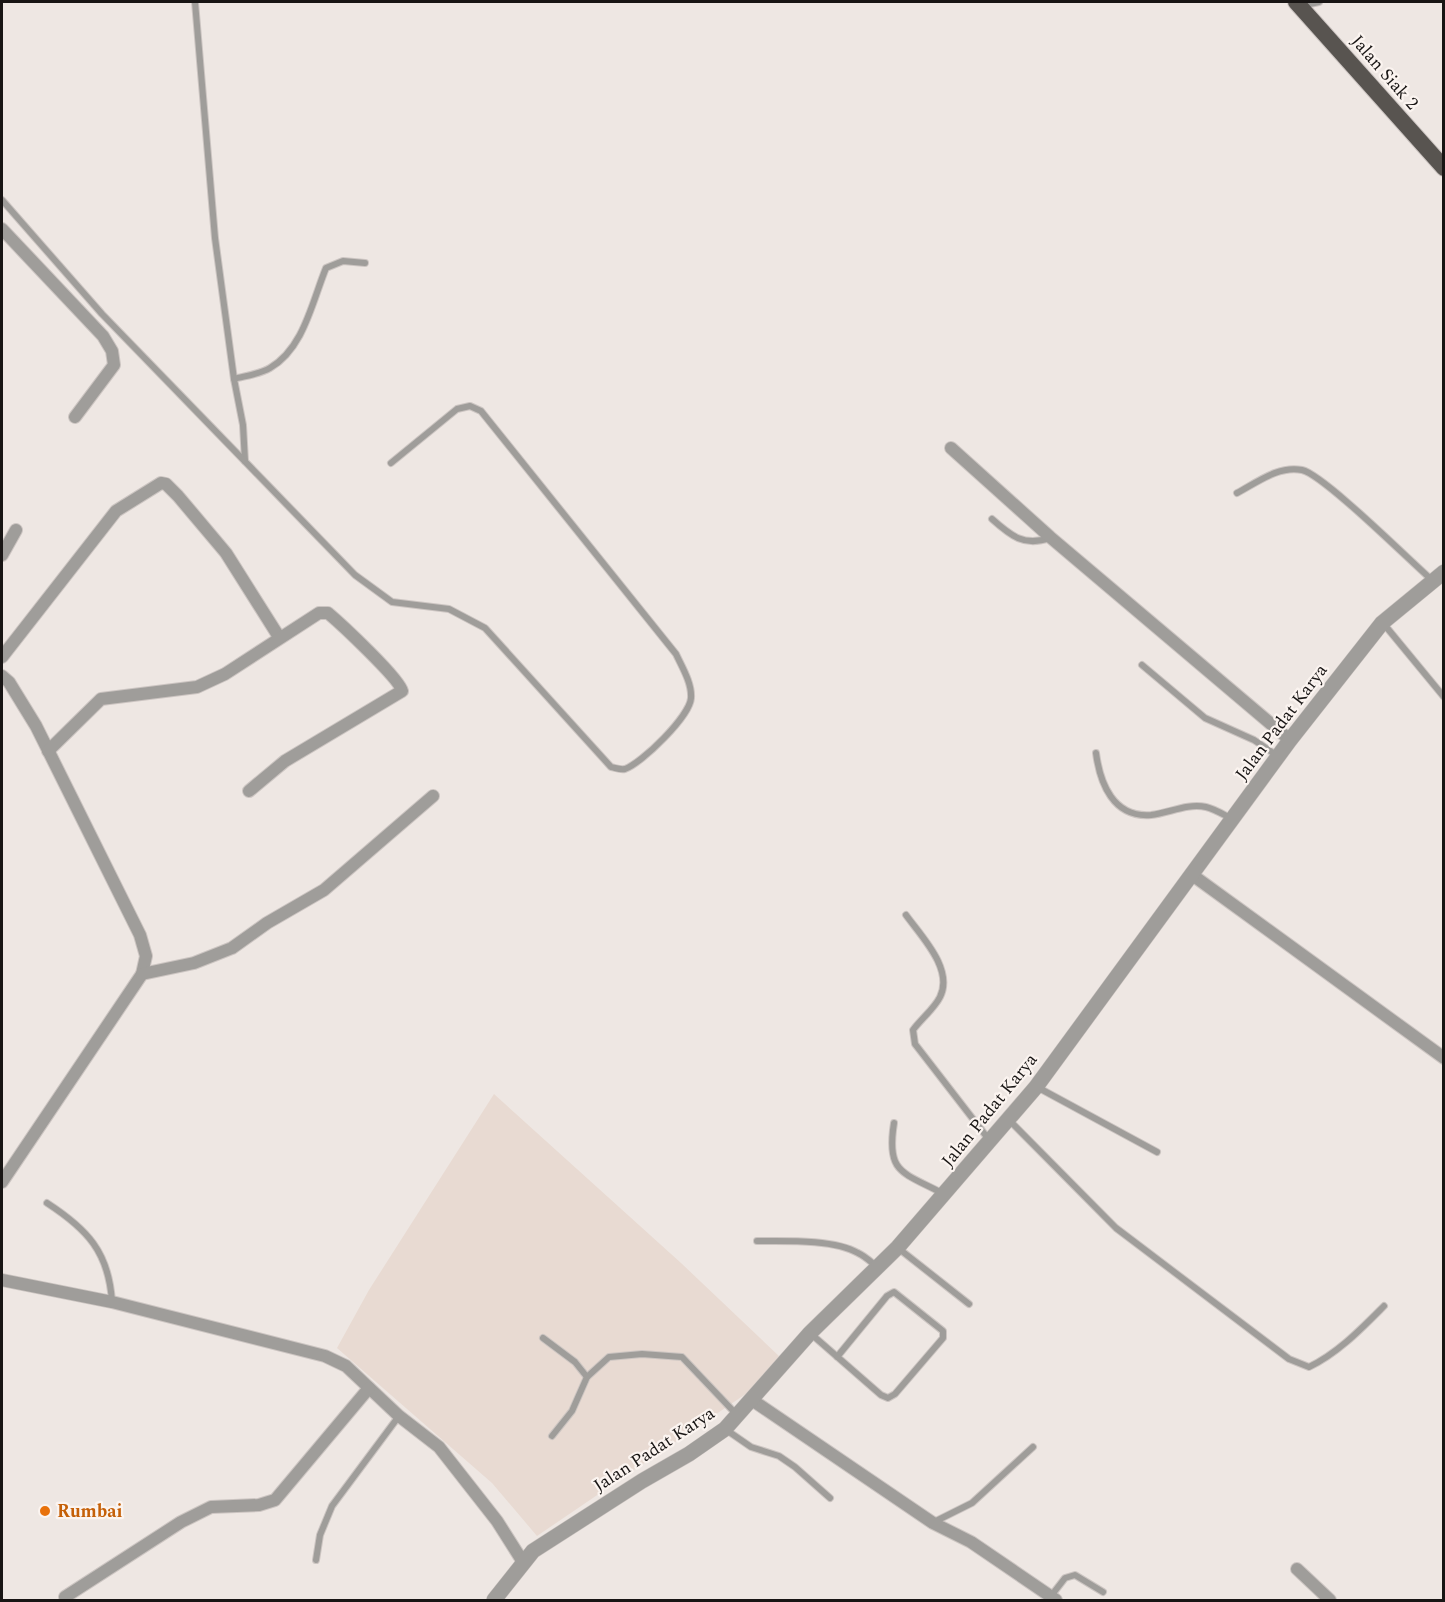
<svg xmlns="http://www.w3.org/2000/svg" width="1445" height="1602" viewBox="0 0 1445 1602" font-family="Spectral,serif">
<rect width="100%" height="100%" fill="#eee7e3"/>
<!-- built -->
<path fill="#e8dad2" d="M494,1094L681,1263L781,1358L753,1389L537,1536L492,1483L337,1348L369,1290Z"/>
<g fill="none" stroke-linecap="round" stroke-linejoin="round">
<defs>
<g id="service">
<path d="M195,2L215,238L234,379L243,425L245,461"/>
<path d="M1301,6L1319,2"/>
<path d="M2,200L102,314L355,575L392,602L449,609L485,628L611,767C616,768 620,770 625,769C642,763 690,716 691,698C692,683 682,667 676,654L481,411L470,406L457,409L391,463"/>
<path d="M234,379C245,376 260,374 270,368C304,348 312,302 326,268L343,261L365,263"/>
<path d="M1237,493C1256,483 1279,465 1302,470C1324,475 1410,561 1433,581"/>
<path d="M992,519C1011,536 1024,547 1050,538"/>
<path d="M1383,623L1444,697"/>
<path d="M1142,665L1205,718L1254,740L1279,757"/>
<path d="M1096,753C1100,783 1113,818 1151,815C1169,813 1187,803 1206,807C1215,809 1224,815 1232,819"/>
<path d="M906,915C921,936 954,969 940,997C934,1009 921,1019 913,1030L915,1044L990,1141"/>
<path d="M1037,1087L1157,1152"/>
<path d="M1008,1119L1116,1228L1289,1359L1309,1367C1338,1353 1361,1329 1384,1306"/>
<path d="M894,1123C886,1173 902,1172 942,1193"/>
<path d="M47,1203C87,1229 109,1252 112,1302"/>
<path d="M757,1241C785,1241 834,1239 858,1253C865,1256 871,1262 877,1267"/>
<path d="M898,1248L969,1304"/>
<path d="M810,1333L881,1395L888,1398L895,1394L943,1338V1331L894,1292L887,1296L837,1357"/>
<path d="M543,1338L575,1362L587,1377"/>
<path d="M725,1429L751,1447L779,1456L795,1467L830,1498"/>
<path d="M552,1436L572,1411L587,1377L609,1357L642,1354L682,1357L737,1415"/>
<path d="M934,1522L972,1503L1033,1447"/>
<path d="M316,1560L320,1535L332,1506L399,1416"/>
<path d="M1051,1596L1065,1578L1075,1575L1103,1592"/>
</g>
<g id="minor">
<path d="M2,229L103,336L112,351L114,365L75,417"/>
<path d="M951,448L1050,537L1290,740"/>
<path d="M2,555L16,530"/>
<path d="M2,657L116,511L161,483L166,484L178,496L226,553L279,637"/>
<path d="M2,676L9,682L36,726L140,935L146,956L142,974L2,1182"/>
<path d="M48,751L101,699L197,687L225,674L319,613H328C341,624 400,679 402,691L285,761L249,791"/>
<path d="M1191,874L1444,1058"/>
<path d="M142,974L194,963L232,948L267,923L324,890L433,796"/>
<path d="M2,1280L112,1302L325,1356L346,1366L399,1416L439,1447L497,1521L523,1562"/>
<path d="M752,1400L933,1523L971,1542L1056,1600"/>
<path d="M1297,1569L1330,1600"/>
<path d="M65,1597L181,1522L211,1507L259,1505L275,1500L369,1388"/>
</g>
<path id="tertiary" d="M494,1600L533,1551L642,1481L689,1454L725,1429L810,1333L898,1247L1036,1087L1290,740L1382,623L1444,572"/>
<path id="trunk" d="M1296,2L1444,168"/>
</defs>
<!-- service casing -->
<use href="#service" stroke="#ccc5c2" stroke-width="8"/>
<!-- minor casing -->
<use href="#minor" stroke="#ccc5c2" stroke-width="14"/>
<!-- tertiary casing -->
<use href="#tertiary" stroke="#ccc5c2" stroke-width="16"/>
<!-- trunk casing -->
<use href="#trunk" stroke="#ccc5c2" stroke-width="18"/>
<!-- service -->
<use href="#service" stroke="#9f9d9a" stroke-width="6"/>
<!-- minor -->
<use href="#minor" stroke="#9f9d9a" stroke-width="12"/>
<!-- tertiary -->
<use href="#tertiary" stroke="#9f9d9a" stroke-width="15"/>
<!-- trunk -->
<use href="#trunk" stroke="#585450" stroke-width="16"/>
</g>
<!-- markers -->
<circle fill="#e8710a" stroke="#fbf4f0" stroke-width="2" cx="45" cy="1511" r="6"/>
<g text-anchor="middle" stroke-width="4.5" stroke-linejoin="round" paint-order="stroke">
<!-- street labels -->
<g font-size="18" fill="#181514" stroke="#fbf4f0">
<text transform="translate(1385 72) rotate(49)" y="6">Jalan Siak 2</text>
<text transform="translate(1281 722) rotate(-53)" y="6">Jalan Padat Karya</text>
<text transform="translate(989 1110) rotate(-51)" y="6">Jalan Padat Karya</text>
<text transform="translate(654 1449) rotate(-33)" y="6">Jalan Padat Karya</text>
</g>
<!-- food labels -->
<g font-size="18" font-weight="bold" fill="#c56008" stroke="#fbf4f0" text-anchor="start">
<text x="57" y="1517">Rumbai</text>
</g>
</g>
<!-- border -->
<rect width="1445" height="1602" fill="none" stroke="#181514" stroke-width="6"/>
</svg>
